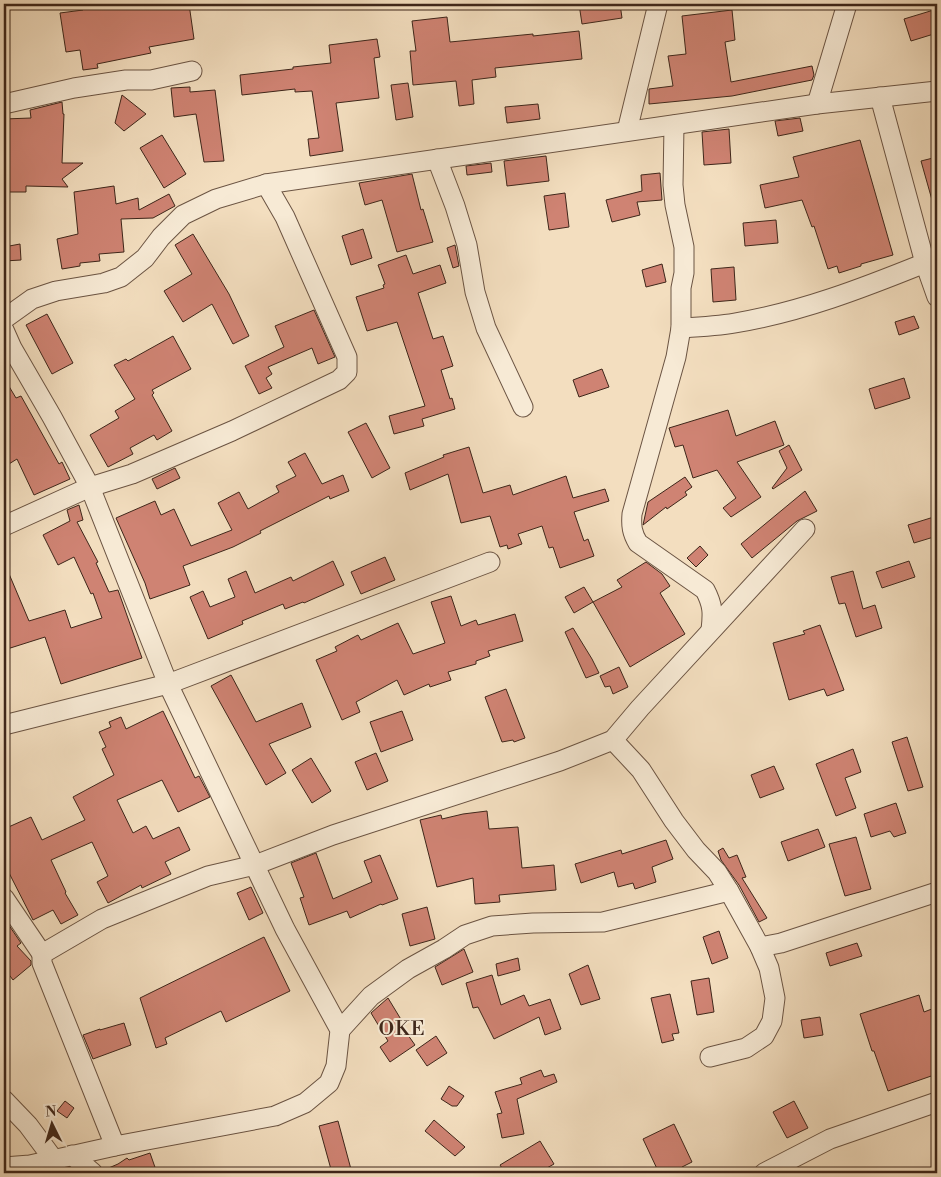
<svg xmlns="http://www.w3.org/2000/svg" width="941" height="1177" viewBox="0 0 941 1177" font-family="'Libre Bodoni',serif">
<rect width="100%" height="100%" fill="#f3debf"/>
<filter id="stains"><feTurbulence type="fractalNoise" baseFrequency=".004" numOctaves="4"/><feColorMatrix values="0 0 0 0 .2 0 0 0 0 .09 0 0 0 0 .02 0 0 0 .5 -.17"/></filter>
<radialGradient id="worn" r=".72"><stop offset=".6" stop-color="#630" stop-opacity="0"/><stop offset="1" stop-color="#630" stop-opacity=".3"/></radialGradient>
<!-- building -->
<g fill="#cf8373" stroke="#3e261a">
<path d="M82,4H189L194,39L149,47L151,53L97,64L98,68L83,70L80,50L66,52L60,13L83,10Z"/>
<path d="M579,4H620L622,18L582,24Z"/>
<path d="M937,9V33L911,41L904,19Z"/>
<path d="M732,10L735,40L725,42L731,82L812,66L814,75L812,80L732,96L649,104V89L673,86L668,56L686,54L682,16Z"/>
<path d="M447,17L450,42L533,34V36L579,31L582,59L495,68L496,77L472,80L474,104L459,106L456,81L413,85L410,51H416L412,21Z"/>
<path d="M377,39L380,57L374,58L379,98L336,103L343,151L310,156L308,139L319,138L312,91L295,92V89L242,95L240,75L293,69V67L331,63L329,45Z"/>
<path d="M408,83L413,117L396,120L391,85Z"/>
<path d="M190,87V92L215,90L224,161L204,162L196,114L174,117L171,88Z"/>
<path d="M122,95L146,114L124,131L115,123Z"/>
<path d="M62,102L63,114H64L62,163H83L62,179L68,187L26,186V192H4V119L31,118L30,110Z"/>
<path d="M538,104L540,119L507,123L505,107Z"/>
<path d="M800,118L803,131L778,136L775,121Z"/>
<path d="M729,129L731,163L704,165L702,132Z"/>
<path d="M162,135L186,174L164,188L140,148Z"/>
<path d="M860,140L893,255L861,264V266L839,273L837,266L828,269L814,226L812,227L802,200L765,208L760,185L799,177L793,157Z"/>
<path d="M546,156L549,181L507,186L504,161Z"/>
<path d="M937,157V206L934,207L921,161Z"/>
<path d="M491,163L492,172L467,175L466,166Z"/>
<path d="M660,173L662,200L637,202L640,215L612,222L606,200L642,191L641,175Z"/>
<path d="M412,174L421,210L423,209L433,242L397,252L382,200L365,205L359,183Z"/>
<path d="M114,186L116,204L138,198L139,210L169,194L175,206L153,218L121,219L124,252L99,254L100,261L80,263V266L62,269L57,239L78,234L74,192Z"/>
<path d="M565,193L569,227L549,230L544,196Z"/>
<path d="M776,220L778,243L745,246L743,223Z"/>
<path d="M363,229L372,258L351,265L342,236Z"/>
<path d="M193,234L229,294L249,336L233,344L212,304L183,322L164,291L192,274L175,245Z"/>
<path d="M20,244L21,260L4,261V247Z"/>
<path d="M455,245L459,266L453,268L447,248Z"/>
<path d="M406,255L413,274L440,265L446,283L418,293L433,339L443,336L453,366L441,370L450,399L452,398L455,409L422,419L424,426L394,434L389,416L425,406L397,322L367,331L356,297L384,288L383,285L385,284L378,265Z"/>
<path d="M662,264L666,282L646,287L642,270Z"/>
<path d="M734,267L736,300L713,302L711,269Z"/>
<path d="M314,310L335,357L318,364L312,348L268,367L272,374L266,378L272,388L259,394L245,366L284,347L275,326Z"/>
<path d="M47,314L73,363L52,374L26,325Z"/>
<path d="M914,316L919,328L899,335L895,322Z"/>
<path d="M173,336L191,369L152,390L154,393L152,395L172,431L157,440L154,435L130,448L133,454L108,467L90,435L119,418L115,411L135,399L114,365L126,359L128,361Z"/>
<path d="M602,369L609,387L579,397L573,380Z"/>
<path d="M4,378L16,398L21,396L59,464L62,462L70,479L34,495L17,459L4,467Z"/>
<path d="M904,378L910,398L875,409L869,389Z"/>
<path d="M728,410L736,436L775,421L784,445L737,462L761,497L731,517L723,508L736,498L717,470L693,478L683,445L675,447L669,428Z"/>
<path d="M366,423L390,468L372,478L348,432Z"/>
<path d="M789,445L802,470L773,489L772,488L787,468L779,451Z"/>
<path d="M469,447L483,493L510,485L513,495L566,476L573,498L605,489L609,501L574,512L584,541L588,539L594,556L560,568L553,547L549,548L542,526L518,534L522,544L508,549L507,545L500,547L490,516L461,523L448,474L410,490L405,473L444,457L443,455Z"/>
<path d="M305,453L322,484L343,475L349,491L330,499L329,496L260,531L261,533L233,547L183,566L190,585L150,599L145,583L116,518L155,501L161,515L174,509L191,546L232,530L218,503L239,492L248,509L279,492L276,486L296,476L288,462Z"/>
<path d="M175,468L180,478L157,489L152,479Z"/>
<path d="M685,477L692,487L685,492L687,495L667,509L666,507L643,525L648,502Z"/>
<path d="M805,491L817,511L797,521L752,558L741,544Z"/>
<path d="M79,505L83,520L77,522L98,562L96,563L109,592L118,590L142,658L61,684L45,637L4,650V562L29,621L65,610L71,628L102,618L93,593L91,594L74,557L58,565L43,535L70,521L67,510Z"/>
<path d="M937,516V536L914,543L908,525Z"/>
<path d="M700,546L708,555L696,567L687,558Z"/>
<path d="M385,557L395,580L361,594L351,572Z"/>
<path d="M333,561L344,585L304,603L303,602L285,609L283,604L242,621L243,624L208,639L190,597L203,591L210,607L235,597L228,579L246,571L255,593L291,577L293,581Z"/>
<path d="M909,561L915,577L882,588L876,572Z"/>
<path d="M646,562L662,574L670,586L660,593L685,634L630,667L593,602L622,587L617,580Z"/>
<path d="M853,571L863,609L875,605L882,628L856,637L845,603L839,604L831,577Z"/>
<path d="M584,587L593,602L574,613L565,597Z"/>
<path d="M451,596L461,626L476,620L478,625L515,614L523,641L488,651L490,656L476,661V664L448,672L451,680L430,687L429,684L404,695L397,680L356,702L360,712L342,720L316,660L337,651L335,647L358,635L361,640L398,623L413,654L445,643L431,602Z"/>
<path d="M820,625L844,690L827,696L824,689L789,700L773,643L805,634L803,631Z"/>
<path d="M573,628L592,659L599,673L586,678L565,632Z"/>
<path d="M619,667L628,687L613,694L610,686L605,687L600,676Z"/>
<path d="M231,675L256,722L302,703L311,727L269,744L286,773L266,785L211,686Z"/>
<path d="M506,689L525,738L514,742L513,740L502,742L485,697Z"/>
<path d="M163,711L195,778L199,776L210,797L178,812L162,780L117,800L133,833L146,826L153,839L179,827L190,850L165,862L171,874L142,888L141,885L108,903L97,882L108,876L92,842L51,860L66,892L65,893L78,915L61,924L53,910L33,920L7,869L4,871V829L31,817L42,840L85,820L73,797L114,775L102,749L106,747L99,732L111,727L109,722L121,717L126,729Z"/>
<path d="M402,711L413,740L381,752L370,722Z"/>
<path d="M907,737L923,787L908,791L892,742Z"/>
<path d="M853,749L861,772L845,778L856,808L836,816L816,764Z"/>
<path d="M376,753L388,781L367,790L355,762Z"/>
<path d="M311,758L331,791L312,803L292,770Z"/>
<path d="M774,766L784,789L760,798L751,775Z"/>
<path d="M896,803L906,833L894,837L890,831L871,837L864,814Z"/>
<path d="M487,811L489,829L518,827L522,868L554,865L556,890L499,895L500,902L475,904L473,878L437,887L420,820L441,815L442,819L463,814Z"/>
<path d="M818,829L825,847L788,861L781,842Z"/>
<path d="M856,837L871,889L845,896L829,844Z"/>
<path d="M666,840L673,859L652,867L656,882L635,889L633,883L618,887L614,872L581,883L575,864L621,850L622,854Z"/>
<path d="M723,848L729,858L737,855L746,877L742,878L767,918L759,922L739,885L721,860L718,851Z"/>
<path d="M316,853L333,899L372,882L364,861L380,855L398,899L382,905L381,904L350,918L347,911L309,925L300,898L304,897L291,863Z"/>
<path d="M251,887L263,913L249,920L237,893Z"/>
<path d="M427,907L435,939L410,946L402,914Z"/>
<path d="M4,918L21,943L17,946L31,961V965L13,980L4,968Z"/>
<path d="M719,931L728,958L712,964L703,937Z"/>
<path d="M264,937L290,991L226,1022L221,1011L165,1038L167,1044L156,1048L140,998Z"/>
<path d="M857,943L862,956L830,966L826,953Z"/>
<path d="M464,949L473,972L442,985L435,967Z"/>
<path d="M518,958L520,970L498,976L496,964Z"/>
<path d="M588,965L600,999L581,1005L569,974Z"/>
<path d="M492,975L501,1005L524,995L529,1006L550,999L561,1029L545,1035L539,1017L494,1039L478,1007L473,1008L466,983Z"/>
<path d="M709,978L714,1012L697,1015L691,981Z"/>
<path d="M670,994L679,1033L672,1034L674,1040L662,1043L651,998Z"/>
<path d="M919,995L924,1012L937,1007V1074L888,1091L874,1051H872L860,1014Z"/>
<path d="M388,998L405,1026L403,1028L415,1045L390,1062L380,1047L388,1041L371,1013Z"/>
<path d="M820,1017L823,1035L804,1038L801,1020Z"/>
<path d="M124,1023L131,1045L93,1059L83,1035L100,1029V1030Z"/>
<path d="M436,1036L447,1053L427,1066L416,1050Z"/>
<path d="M541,1070L544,1077L554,1074L557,1082L517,1099L524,1134L502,1138L497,1114L502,1113L495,1092L522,1084L520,1078Z"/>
<path d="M449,1086L464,1096L457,1106H452L441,1099Z"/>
<path d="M65,1101L74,1108L67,1118L57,1111Z"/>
<path d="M794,1101L808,1128L787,1138L773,1112Z"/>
<path d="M434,1120L465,1147L455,1156L425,1131Z"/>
<path d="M338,1121L352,1173H332L319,1126Z"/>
<path d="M674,1124L692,1162L682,1167L686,1173H659L643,1139Z"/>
<path d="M540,1141L554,1164L538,1173H505L500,1165Z"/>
<path d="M150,1153L157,1173H104V1170L118,1164L127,1158L129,1160Z"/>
</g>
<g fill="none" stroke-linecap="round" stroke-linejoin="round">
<defs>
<g id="minor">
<path d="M880,97L925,263L937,297"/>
<path d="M4,104L74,88L126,80H151L192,71"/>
<path d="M817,104L847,4"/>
<path d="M674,125L673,185L675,205L684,247V273L681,288V328L676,357L632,514C631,526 632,533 638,543L705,590C713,605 713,613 711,630"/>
<path d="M627,131L658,4"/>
<path d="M437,159L455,206L467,245L475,292L486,328L523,407"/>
<path d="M4,319L32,299L56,291L104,283L121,277L145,258L161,237L183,215L216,199L266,184L817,104L937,91"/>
<path d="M681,328C699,327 718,326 735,323C801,312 863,288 925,263"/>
<path d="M4,330L12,348L52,417L90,487L168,684L285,929L340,1030L336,1066L329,1083L305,1103L275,1116L115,1146L30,1165L4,1167"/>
<path d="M4,526L90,487L132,474L232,431L339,380L347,372V357L285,217L266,184"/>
<path d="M4,725L168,684L490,562"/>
<path d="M613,740L641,770L674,821L696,850L717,872L729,891L760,947L769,968L775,998L772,1021L764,1036L746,1048L710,1057"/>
<path d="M4,898L42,954"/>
<path d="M760,947L781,943L937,892"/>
<path d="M340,1030L371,996L408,969L444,949L465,935L492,926L533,923L603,922L729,891"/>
<path d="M4,1100L28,1125L54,1160"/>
<path d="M115,1146L42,963V954L102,919L208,876L255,865L333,835L560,761L613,740L640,708L805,529"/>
<path d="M72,1155L93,1173"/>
<path d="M764,1173L830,1139L937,1102"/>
</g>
</defs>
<!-- minor casing -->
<use href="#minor" stroke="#6b5443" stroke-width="21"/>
<!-- minor -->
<use href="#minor" stroke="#f7ead5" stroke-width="19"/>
</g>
<g text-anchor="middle" stroke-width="4" stroke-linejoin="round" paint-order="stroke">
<!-- quarter labels -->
<g font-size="20" letter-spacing="1" fill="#3e261a" stroke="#f7ead5">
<text x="402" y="1035">OKE</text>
</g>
</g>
<!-- margin -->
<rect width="941" height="1177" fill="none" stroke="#f3debf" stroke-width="20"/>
<rect x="5" y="5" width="931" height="1167" fill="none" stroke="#3e261a" stroke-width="2.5"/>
<rect x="10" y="10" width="921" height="1157" fill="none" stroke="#3e261a"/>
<!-- north arrow -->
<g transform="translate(52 1124) rotate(355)" stroke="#f7ead5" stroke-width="4" paint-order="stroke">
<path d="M0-4L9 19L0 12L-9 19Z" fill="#3e261a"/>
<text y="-8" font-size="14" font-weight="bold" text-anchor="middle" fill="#3e261a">N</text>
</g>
<rect width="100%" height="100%" filter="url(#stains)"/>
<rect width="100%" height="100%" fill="url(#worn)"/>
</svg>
